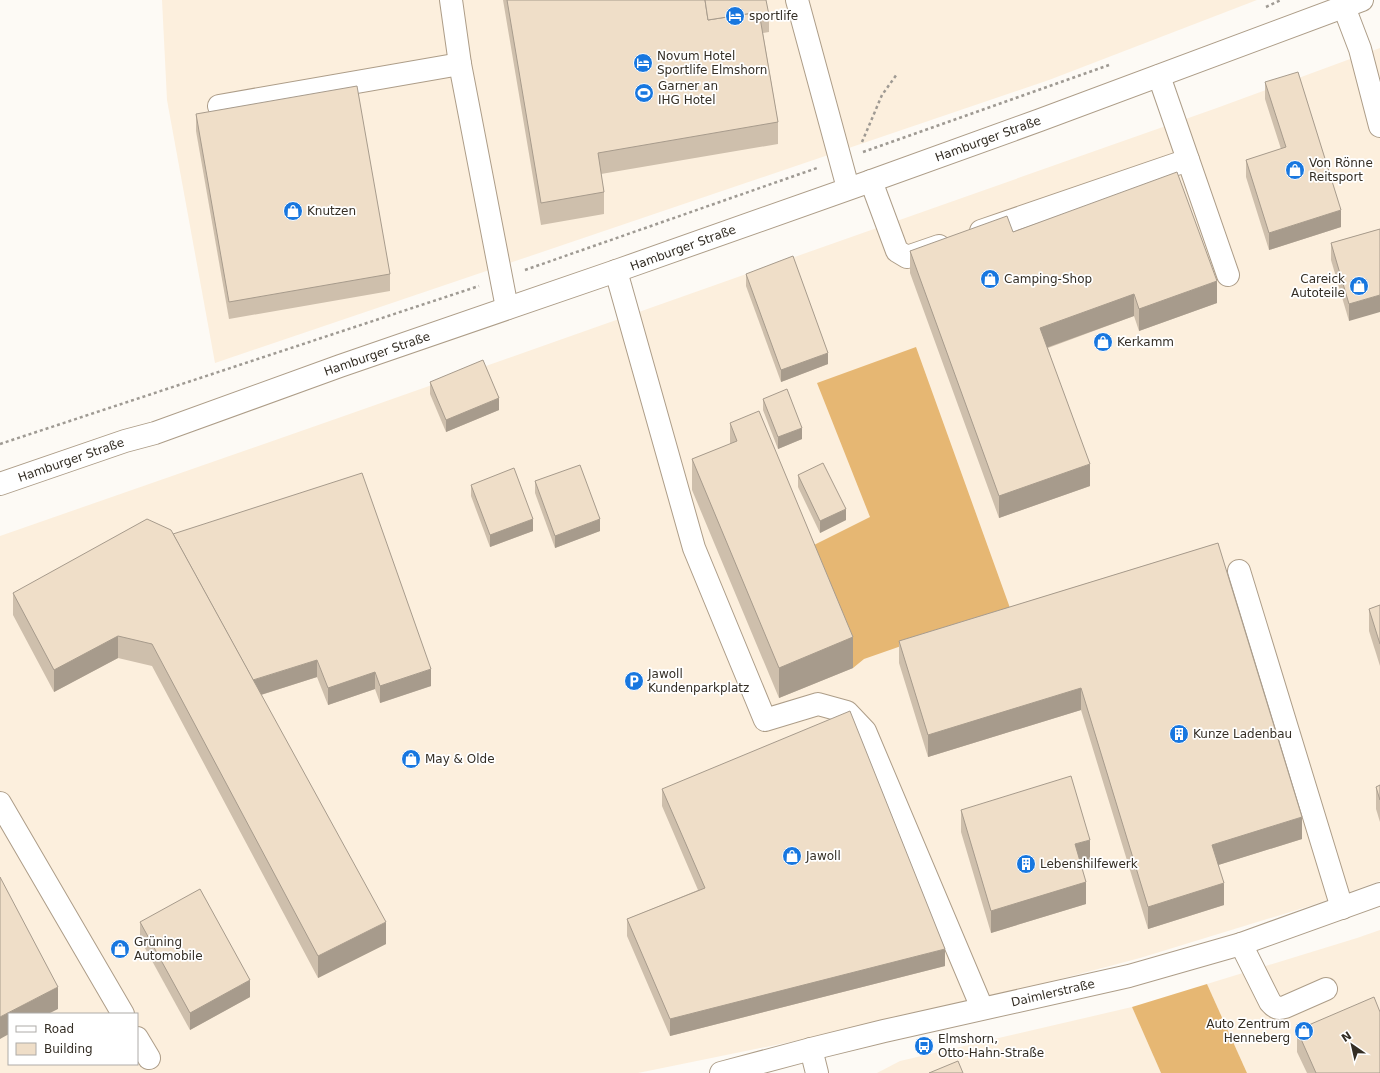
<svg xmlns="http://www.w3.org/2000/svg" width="1380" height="1073" viewBox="0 0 1380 1073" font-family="'DejaVu Sans',sans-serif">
<rect width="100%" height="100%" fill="#fdfaf5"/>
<!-- built -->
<g fill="#fcefdd" fill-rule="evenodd">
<path d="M162,0H1257L1049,80L215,363L167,100Z"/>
<path d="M1380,48V881L1313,905L1140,958L996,996L805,1039L638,1073H0V536L344,416L1214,109ZM9,1014H137V1064H9Z"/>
<path d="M1380,930V1073H1247L1207,984L1357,938Z"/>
<path d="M1132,1007L1161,1073H877L900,1061Z"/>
</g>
<!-- forest -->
<g fill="#e6b773">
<path d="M916,347L1010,608L864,659L853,668L804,550L870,517L817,383Z"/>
<path d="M1207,984L1247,1073H1161L1132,1007Z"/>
</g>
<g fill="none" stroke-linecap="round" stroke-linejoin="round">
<defs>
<g id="minor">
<path d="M451,0L460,64L507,308"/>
<path d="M797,0L848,188"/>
<path d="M1344,7L1360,49L1380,126"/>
<path d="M1159,76L1228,275"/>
<path d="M219,106L460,64"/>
<path d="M871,181L897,251L907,257L939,246"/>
<path d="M981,231L1188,160"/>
<path d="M616,271L694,548L765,720L818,704L847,712L865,731L982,1008"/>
<path d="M1239,571L1342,908"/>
<path d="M0,803L123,1014"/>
<path d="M1241,944L1270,1002C1275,1008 1278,1009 1285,1007L1326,989"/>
<path d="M137,1038L149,1058"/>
<path d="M811,1049L817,1073"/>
<path d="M721,1073L811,1049L884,1031L1129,976L1241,944L1380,894"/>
</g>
<path id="major" d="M0,484L125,441L155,433L340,366L616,271L871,181L1040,120L1362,0"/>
</defs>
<!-- minor casing -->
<use href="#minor" stroke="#ad9d88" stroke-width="24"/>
<!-- major casing -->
<use href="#major" stroke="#ad9d88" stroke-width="24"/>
<!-- path -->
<g stroke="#9f9a93" stroke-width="2.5" stroke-dasharray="3 3" stroke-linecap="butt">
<path d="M1266,7L1281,0"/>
<path d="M862,142L882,95L897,74"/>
<path d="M863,152L1109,65"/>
<path d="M525,270L817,168"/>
<path d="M0,444L479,286"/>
</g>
<!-- minor -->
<use href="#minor" stroke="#fff" stroke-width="22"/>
<!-- major -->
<use href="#major" stroke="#fff" stroke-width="22"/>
</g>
<!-- wall -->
<g fill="#cebfac">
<path d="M503,0H766L769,15V32L763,33L778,122V144L601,174L604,192V214L541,225Z"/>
<path d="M1265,82L1341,227L1269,250L1246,177V160L1281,149L1265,99Z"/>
<path d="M196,114L390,274V291L229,319L196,131Z"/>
<path d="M1380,229L1349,321L1331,260V243Z"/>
<path d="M1013,232L1217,303L1139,331L1134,316L1048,348L1090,486L999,518L910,273V251Z"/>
<path d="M746,274L828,364L781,382L746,286Z"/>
<path d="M430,382L499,410L446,432L430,394Z"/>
<path d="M763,399L802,439L778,449L763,410Z"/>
<path d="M730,423L853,668L779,698L692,490V459L730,444Z"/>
<path d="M798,475L846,520L820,533L798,487Z"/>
<path d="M535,481L600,531L555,548L535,493Z"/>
<path d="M471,485L533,531L490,547L471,496Z"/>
<path d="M173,534L431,686L380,703L375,689L328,705L317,677L261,695L386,944L318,978L152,666L118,658L54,692L13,615V593Z"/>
<path d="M1218,543L1302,839L1218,865L1224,905L1148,929L1081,710L928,757L899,663V641Z"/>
<path d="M1380,605V666L1369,631V609Z"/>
<path d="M1380,785V822L1376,809V787Z"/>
<path d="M662,789L945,966L670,1036L627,936V919L698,890L662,806Z"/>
<path d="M961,810L1090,862L1081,865L1086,904L991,933L961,832Z"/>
<path d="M140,922L250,997L190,1030L140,939Z"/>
<path d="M1297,1030L1380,1073H1307L1297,1052Z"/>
</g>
<!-- shaded-wall -->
<g fill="#a79b8c">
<path d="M1341,210V227L1269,250V233Z"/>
<path d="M1217,281V303L1139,331V309Z"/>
<path d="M1134,294V316L1040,350V328Z"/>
<path d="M1380,295V312L1349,321V304Z"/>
<path d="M828,353V364L781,382V370Z"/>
<path d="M499,398V410L446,432V420Z"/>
<path d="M802,428V439L778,449V437Z"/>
<path d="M1090,464V486L999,518V496Z"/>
<path d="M846,509V520L820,533V521Z"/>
<path d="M533,519V531L490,547V535Z"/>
<path d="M600,519V531L555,548V536Z"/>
<path d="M118,636V658L54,692V670Z"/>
<path d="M853,637V668L779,698V668Z"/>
<path d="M317,660V677L251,698V681Z"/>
<path d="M431,669V686L380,703V686Z"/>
<path d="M375,672V689L328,705V688Z"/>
<path d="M1081,688V710L928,757V735Z"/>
<path d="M1302,817V839L1212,867V845Z"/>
<path d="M1090,840V862L1075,866V844Z"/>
<path d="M1086,882V904L991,933V911Z"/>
<path d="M1224,883V905L1148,929V907Z"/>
<path d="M386,922V944L318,978V956Z"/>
<path d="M945,949V966L670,1036V1019Z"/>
<path d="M250,980V997L190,1030V1013Z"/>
<path d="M58,987V1009L48,1014H9V1034L0,1039V1017Z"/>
</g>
<!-- building -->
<g fill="#efdec8" stroke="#a79b8c">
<path d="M507,0H705L708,20L759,12L778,122L598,153L604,192L541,203Z"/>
<path d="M705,0H766L769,15L760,16L759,12L708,20Z"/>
<path d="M1298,72L1341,210L1269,233L1246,160L1286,147L1265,82Z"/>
<path d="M357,86L390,274L229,302L196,114Z"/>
<path d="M1177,172L1217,281L1139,309L1134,294L1040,328L1090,464L999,496L910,251L1007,216L1013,232Z"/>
<path d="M1380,229V295L1349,304L1331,243Z"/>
<path d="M793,256L828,353L781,370L746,274Z"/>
<path d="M483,360L499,398L446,420L430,382Z"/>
<path d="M787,389L802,428L778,437L763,399Z"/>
<path d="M759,411L853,637L779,668L692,459L737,441L730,423Z"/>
<path d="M823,463L846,509L820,521L798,475Z"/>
<path d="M580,465L600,519L555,536L535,481Z"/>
<path d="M514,468L533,519L490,535L471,485Z"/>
<path d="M362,473L431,669L380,686L375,672L328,688L317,660L253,680L173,534Z"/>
<path d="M147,519L171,530L386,922L318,956L152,644L118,636L54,670L13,593Z"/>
<path d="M1218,543L1302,817L1212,845L1224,883L1148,907L1081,688L928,735L899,641Z"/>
<path d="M1380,605V644L1369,609Z"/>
<path d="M850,711L945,949L670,1019L627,919L705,888L662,789Z"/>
<path d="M1071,776L1090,840L1075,844L1086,882L991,911L961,810Z"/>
<path d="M1380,785V800L1376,787Z"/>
<path d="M0,877L58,987L0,1017Z"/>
<path d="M200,889L250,980L190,1013L140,922Z"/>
<path d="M1374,997L1380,1012V1073H1316L1297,1030Z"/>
<path d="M958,1061L963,1073H929Z"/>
</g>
<!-- icons -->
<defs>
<symbol id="hotel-disc" viewBox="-11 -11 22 22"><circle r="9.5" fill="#1877df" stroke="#fff"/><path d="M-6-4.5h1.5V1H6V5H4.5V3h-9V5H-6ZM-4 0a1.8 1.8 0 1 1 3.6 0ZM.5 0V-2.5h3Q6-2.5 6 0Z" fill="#fff"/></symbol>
<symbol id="stadium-disc" viewBox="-11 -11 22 22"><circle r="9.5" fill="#1877df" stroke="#fff"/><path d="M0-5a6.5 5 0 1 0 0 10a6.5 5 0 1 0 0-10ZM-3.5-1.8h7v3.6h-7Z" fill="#fff"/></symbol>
<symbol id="shop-disc" viewBox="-11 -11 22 22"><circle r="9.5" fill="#1877df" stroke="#fff"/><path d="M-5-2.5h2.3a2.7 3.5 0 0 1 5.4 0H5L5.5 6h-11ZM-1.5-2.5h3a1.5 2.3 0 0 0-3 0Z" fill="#fff"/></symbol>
<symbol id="parking-disc" viewBox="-11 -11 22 22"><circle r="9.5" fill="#1877df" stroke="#fff"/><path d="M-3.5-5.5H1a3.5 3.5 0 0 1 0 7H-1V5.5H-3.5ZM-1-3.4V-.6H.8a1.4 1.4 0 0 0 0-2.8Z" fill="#fff"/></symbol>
<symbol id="building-disc" viewBox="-11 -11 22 22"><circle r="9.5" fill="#1877df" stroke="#fff"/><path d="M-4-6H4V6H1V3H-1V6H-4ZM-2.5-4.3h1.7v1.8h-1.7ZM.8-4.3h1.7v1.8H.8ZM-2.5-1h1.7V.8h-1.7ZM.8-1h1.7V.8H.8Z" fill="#fff"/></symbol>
<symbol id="bus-disc" viewBox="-11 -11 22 22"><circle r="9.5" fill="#1877df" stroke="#fff"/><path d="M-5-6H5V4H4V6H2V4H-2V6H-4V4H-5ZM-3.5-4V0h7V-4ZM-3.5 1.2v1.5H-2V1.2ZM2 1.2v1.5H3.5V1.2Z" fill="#fff"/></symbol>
</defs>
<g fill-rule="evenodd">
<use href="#hotel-disc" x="724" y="5" width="22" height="22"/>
<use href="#hotel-disc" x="632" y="52" width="22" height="22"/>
<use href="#stadium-disc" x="633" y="82" width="22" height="22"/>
<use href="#shop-disc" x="1284" y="159" width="22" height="22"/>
<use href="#shop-disc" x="282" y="200" width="22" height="22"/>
<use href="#shop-disc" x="979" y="268" width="22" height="22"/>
<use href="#shop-disc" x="1348" y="275" width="22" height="22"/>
<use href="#shop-disc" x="1092" y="331" width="22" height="22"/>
<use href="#parking-disc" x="623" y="670" width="22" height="22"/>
<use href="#building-disc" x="1168" y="723" width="22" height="22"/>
<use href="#shop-disc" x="400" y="748" width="22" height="22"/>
<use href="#shop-disc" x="781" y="845" width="22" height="22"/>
<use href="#building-disc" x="1015" y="853" width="22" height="22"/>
<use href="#shop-disc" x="109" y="938" width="22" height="22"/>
<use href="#shop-disc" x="1293" y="1020" width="22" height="22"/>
<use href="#bus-disc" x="913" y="1035" width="22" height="22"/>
</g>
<g text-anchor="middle" stroke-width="3.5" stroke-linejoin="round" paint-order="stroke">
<!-- poi labels -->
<g font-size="12" fill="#342e25" stroke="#fff" text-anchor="start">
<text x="749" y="20">sportlife</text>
<text x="657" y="60">Novum Hotel<tspan x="657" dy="14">Sportlife Elmshorn</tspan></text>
<text x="658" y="90">Garner an<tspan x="658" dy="14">IHG Hotel</tspan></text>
<text x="1309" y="167">Von Rönne<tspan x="1309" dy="14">Reitsport</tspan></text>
<text x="307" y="215">Knutzen</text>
<text x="1004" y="283">Camping-Shop</text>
<text x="1345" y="283" text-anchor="end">Careick<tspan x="1345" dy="14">Autoteile</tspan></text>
<text x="1117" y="346">Kerkamm</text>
<text x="648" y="678">Jawoll<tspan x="648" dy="14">Kundenparkplatz</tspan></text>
<text x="1193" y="738">Kunze Ladenbau</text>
<text x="425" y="763">May &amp; Olde</text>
<text x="806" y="860">Jawoll</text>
<text x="1040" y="868">Lebenshilfewerk</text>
<text x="134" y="946">Grüning<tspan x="134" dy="14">Automobile</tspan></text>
<text x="1290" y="1028" text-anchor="end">Auto Zentrum<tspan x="1290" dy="14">Henneberg</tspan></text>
<text x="938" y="1043">Elmshorn,<tspan x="938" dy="14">Otto-Hahn-Straße</tspan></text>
</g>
<!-- street labels -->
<g font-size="12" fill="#342e25" stroke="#fff">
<text transform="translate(988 139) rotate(-20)" y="4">Hamburger Straße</text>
<text transform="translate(683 248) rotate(-20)" y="4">Hamburger Straße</text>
<text transform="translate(377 354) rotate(-19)" y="4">Hamburger Straße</text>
<text transform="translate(71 460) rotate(-19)" y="4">Hamburger Straße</text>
<text transform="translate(1053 993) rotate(-13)" y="4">Daimlerstraße</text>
</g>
</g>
<!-- legend -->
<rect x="8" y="1013" width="130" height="52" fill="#ffffff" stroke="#aeaba8"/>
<rect x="16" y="1026" width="20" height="6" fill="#ffffff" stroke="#aeaba8"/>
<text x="44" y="1033" font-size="12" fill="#342e25">Road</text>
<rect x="16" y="1043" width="20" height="12" fill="#efdec8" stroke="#aeaba8"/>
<text x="44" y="1053" font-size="12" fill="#342e25">Building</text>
<!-- north arrow -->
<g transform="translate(1352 1045) rotate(326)" stroke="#ffffff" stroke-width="3" paint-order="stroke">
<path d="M0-3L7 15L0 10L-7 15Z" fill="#342e25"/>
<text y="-6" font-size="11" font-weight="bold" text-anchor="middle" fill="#342e25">N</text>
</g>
</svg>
